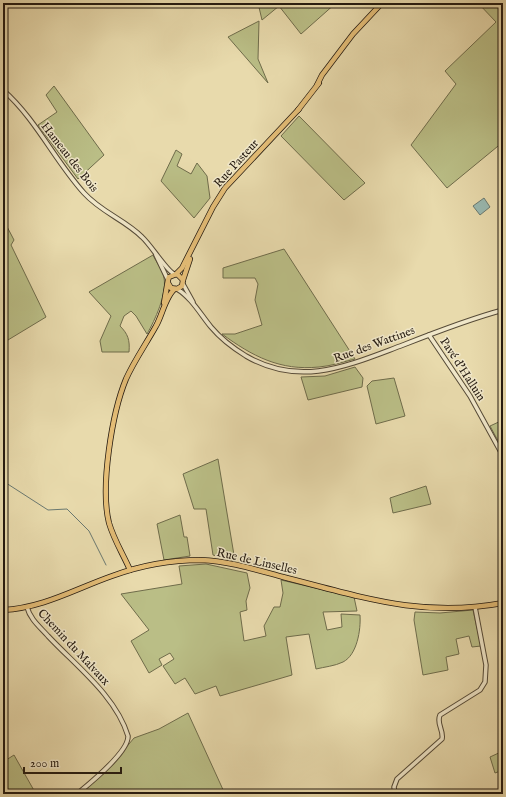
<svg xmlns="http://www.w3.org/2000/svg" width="506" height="797" viewBox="0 0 506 797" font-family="'IM FELL English',serif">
<rect width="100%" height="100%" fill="#e8daac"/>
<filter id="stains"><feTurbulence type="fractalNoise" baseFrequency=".005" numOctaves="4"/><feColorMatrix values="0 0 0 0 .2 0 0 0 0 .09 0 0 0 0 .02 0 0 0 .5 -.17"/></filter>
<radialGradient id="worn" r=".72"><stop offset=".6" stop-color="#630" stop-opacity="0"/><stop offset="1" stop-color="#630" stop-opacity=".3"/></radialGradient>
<!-- green -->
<g fill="#babe86" stroke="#6f6c4b">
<path d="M258,3H336L301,34L279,6L262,20Z"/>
<path d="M478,3H503V142L447,188L411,145L456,84L445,71L496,22Z"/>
<path d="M259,21L258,59L268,83L228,37Z"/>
<path d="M54,86L104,155L78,179L38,125L57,112L46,95Z"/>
<path d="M299,116L365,183L344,200L281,136Z"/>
<path d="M176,150L182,154L177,166L191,174L197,163L207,176L210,198L194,218L161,181Z"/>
<path d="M3,219L14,240L11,245L46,317L3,343Z"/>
<path d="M284,249L355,359C343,362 331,366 319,367C280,371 252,356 222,334H235L262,325L255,300L258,284L255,278H223V268Z"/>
<path d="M153,255C156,262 163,270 164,278C167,294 155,320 147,334L136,316L131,311L124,316L120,326C128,334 130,340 129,352H102L100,341L111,316L89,292Z"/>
<path d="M355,367L363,378L362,387L308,400L301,377L325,376Z"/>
<path d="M394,378L405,416L376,424L367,386L372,381Z"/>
<path d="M503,420V450L490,426Z"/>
<path d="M218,459L235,561L213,555L206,509H194L183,474Z"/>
<path d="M426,486L431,504L393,513L390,498Z"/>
<path d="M180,515L184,537H187L190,556L164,560L157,524Z"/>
<path d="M206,564L247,573L250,588L246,601L247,610L240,612L244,641L266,636L264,626L274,607H280L283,593L281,580L354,597L357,611L323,612L327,630L342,627L341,614L360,615C361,630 357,655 343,662C335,666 324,667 316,669L309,634L286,637L292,675L220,696L216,686L195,694L185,678L175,684L163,666L174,659L170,653L159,659L162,665L149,673L131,641L149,630L121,594L182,584L179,566Z"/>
<path d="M473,610L481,646L472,647L469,636L456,639L459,654L446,657L448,670L423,675L414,620L415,612L440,613Z"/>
<path d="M188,713L225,794H80L113,763L134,738L159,729Z"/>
<path d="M503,751V770L495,773L490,757Z"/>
<path d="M14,755L36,794H3V762Z"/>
</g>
<!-- water -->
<path fill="#99b9b1" stroke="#6a7971" d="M484,198L490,207L480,215L473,206Z"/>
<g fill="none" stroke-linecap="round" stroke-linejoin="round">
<!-- stream -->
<path stroke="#6a7971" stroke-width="1" d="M3,481L48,510L67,509L89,531L106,565"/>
<defs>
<g id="minor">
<path d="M3,90C36,119 55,161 84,193C101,212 125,220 142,237C151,245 166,270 174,274"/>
<path d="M156,255L168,280"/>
<path d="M503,266V280"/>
<path d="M183,284L193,302"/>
<path d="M177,289C191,297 201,315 211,327C221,339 233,348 246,356C301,388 349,365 403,345C436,332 469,319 503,310"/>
<path d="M429,335L470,396L503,456"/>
<path d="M27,607C30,619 40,627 48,636C76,666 116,696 128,736C129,752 89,784 77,794"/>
<path d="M395,794L394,787L397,779L442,739C444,730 436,724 440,715L480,690L485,682L486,665L475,607"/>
</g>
<g id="major">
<path d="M317,85L322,75L353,34L382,3"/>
<path d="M298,110L319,83"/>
<path d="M176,274L182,268L213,207L225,188L299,109"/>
<path d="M183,280L190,259"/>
<path d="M164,303L168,280L169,277L177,274L183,280L182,286L177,289L171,288L168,283"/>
<path d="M130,570C123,554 114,540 109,523C100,487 112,413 126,379C134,361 146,344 156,326C162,316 166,295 175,289"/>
<path d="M3,610C43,608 75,589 112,576C139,566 171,560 201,560C229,561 257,570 283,577C362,597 421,618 503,603"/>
</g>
</defs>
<!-- minor casing -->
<use href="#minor" stroke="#554a37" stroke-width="5.5"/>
<!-- major casing -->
<use href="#major" stroke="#241a10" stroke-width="6"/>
<!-- minor -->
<use href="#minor" stroke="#f0e7c9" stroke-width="3.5"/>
<!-- major -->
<use href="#major" stroke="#e4bd76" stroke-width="4.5"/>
</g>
<g text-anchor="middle" stroke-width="3" stroke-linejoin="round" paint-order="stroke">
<!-- street labels -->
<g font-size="12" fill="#241a10" stroke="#f0e7c9">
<text transform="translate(70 157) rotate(52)" y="4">Hameau des Bois</text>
<text transform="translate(236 163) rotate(-48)" y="4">Rue Pasteur</text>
<text transform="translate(374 344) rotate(-20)" y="4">Rue des Wattines</text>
<text transform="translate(463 369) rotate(57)" y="4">Pavé d'Halluin</text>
<text transform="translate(257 561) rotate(13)" y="4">Rue de Linselles</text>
<text transform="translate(74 647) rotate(47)" y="4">Chemin du Malvaux</text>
</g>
</g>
<!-- margin -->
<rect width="506" height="797" fill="none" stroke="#e8daac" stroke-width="16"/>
<rect x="4" y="4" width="498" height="789" fill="none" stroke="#241a10" stroke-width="2"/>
<rect x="8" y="8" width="490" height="781" fill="none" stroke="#241a10"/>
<!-- scale -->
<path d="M24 767v6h97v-6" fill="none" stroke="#241a10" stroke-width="2"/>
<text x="30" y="767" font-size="12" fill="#241a10" stroke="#f0e7c9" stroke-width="3" paint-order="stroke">200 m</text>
<rect width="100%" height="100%" filter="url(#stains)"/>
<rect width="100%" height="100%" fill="url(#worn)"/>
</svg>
